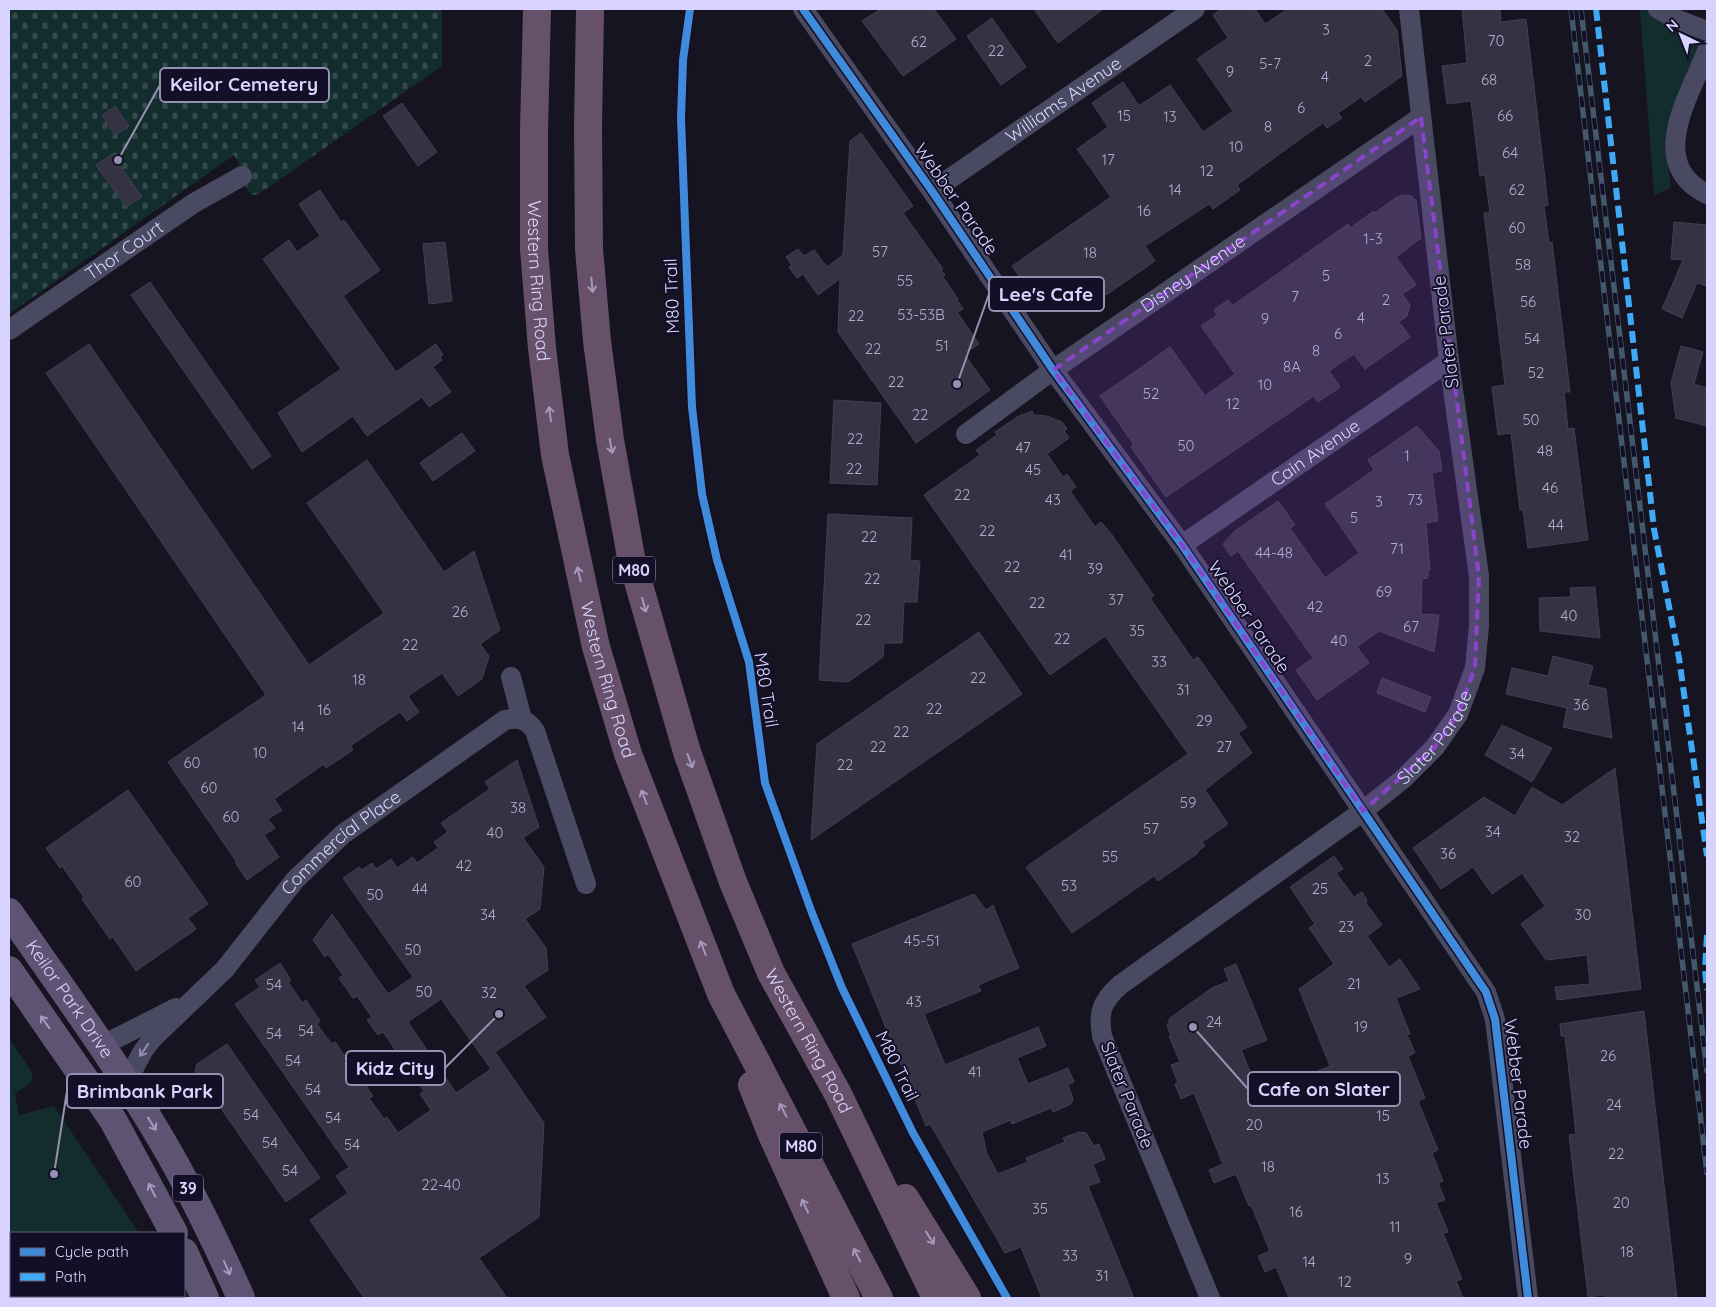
<svg xmlns="http://www.w3.org/2000/svg" width="1716" height="1307" viewBox="0 0 1716 1307" font-family="Quicksand,sans-serif">
<defs>
<pattern id="cemetery-stones" width="16" height="16" patternUnits="userSpaceOnUse" patternTransform="scale(1.25)"><rect width="16" height="16" fill="#132c2d"/><path d="M2 7V4a2 2 0 0 1 4 0v3zM10 15v-3a2 2 0 0 1 4 0v3z" fill="#354a4c"/></pattern>
</defs>
<rect width="100%" height="100%" fill="#161421"/>
<!-- cemetery -->
<path fill="url(#cemetery-stones)" d="M9,9H442V66L259,194L251,195C241,181 243,168 234,155L9,314Z"/>
<!-- green -->
<g fill="#132c2d">
<path d="M1640,9H1648L1651,15L1701,40L1668,134V163L1671,188L1654,195Z"/>
<path d="M9,1038L33,1074L31,1083L15,1094L19,1115L54,1106L139,1233H11V1296H168V1298H9Z"/>
</g>
<!-- building -->
<g fill="#343243" stroke="#433f54" fill-rule="evenodd">
<path d="M881,9H934L956,39L903,76L862,21Z"/>
<path d="M1034,9H1103L1058,43Z"/>
<path d="M1221,9H1255L1265,24L1288,9H1382L1397,30L1402,76L1365,102L1361,97L1338,113L1342,118L1327,128L1323,123L1300,139L1237,185L1240,190L1213,209L1209,204L1145,246L1155,261L1106,295L1091,274L1042,308L1012,266L1111,197L1077,149L1108,127L1092,103L1123,82L1139,106L1170,85L1203,132L1233,111L1197,59L1228,38L1213,15Z"/>
<path d="M1462,9H1500L1501,22L1526,19L1548,205L1544,206L1549,243L1552,242L1570,392H1564L1568,429L1574,428L1588,540L1528,548L1523,510H1520L1511,433L1498,435L1492,387L1505,385L1484,213L1490,212L1485,175L1480,176L1471,101L1447,104L1442,66L1467,63Z"/>
<path d="M992,18L1026,67L1001,85L967,36Z"/>
<path d="M402,103L437,152L418,166L383,116Z"/>
<path d="M115,106L129,126L115,135L102,116Z"/>
<path d="M861,133L913,206L903,213L943,269L941,270L945,275L943,277L958,299L957,300L963,309L957,312L979,344L964,354L990,390L916,443L838,332L840,279L818,295L803,274L797,278L789,267L792,265L786,257L798,249L804,256L814,250L827,267L843,255L850,141Z"/>
<path d="M112,154L142,197L126,207L96,165Z"/>
<path d="M320,190L341,222L344,220L380,270L343,296L396,372L436,344L443,355L440,357L442,360L433,367L451,392L429,407L422,397L367,436L353,416L302,452L278,413L341,369L263,259L289,240L297,252L320,236L299,204Z"/>
<path d="M1405,195L1411,196L1416,200L1421,238L1396,257L1416,285L1402,294L1410,305L1407,316L1399,322L1410,337L1365,369L1354,354L1329,371L1340,387L1318,402L1314,396L1166,497L1131,447L1134,445L1100,396L1170,347L1205,396L1235,374L1201,326L1217,315L1214,310L1228,300L1232,306L1348,224L1350,228L1374,211L1375,213L1397,197Z"/>
<path d="M1674,222L1707,225V286L1697,283L1682,318L1662,309L1683,260L1671,259Z"/>
<path d="M445,242L452,301L429,304L423,244Z"/>
<path d="M150,282L271,456L252,469L131,295Z"/>
<path d="M89,344L309,665L384,613L307,503L367,460L444,572L474,551L500,630L480,644L489,656L482,679L458,696L442,673L408,696L419,712L407,721L400,712L350,746L353,750L326,768L324,764L274,799L282,810L268,819L275,828L264,835L279,857L247,880L235,862L236,861L168,762L266,695L46,373Z"/>
<path d="M1681,346L1703,352L1694,384L1707,388V426L1676,418L1671,383Z"/>
<path d="M834,400L881,403L877,485L830,483Z"/>
<path d="M1032,411L1034,415L1047,416L1062,422L1067,429L1064,431L1069,438L1047,454L1063,477L1067,474L1076,487L1070,491L1095,527L1101,522L1112,535L1154,596L1150,598L1193,660L1198,657L1247,727L1238,733L1252,753L1205,790L1228,824L1202,842L1205,846L1197,852L1198,853L1158,881L1154,876L1072,933L1026,867L1188,754L1105,636L1050,675L924,495L980,455L976,450L997,435L995,432L1017,417Z"/>
<path d="M1417,426L1439,451L1442,471L1432,473L1438,521L1426,523L1430,570H1428V578L1422,579L1421,614L1439,615L1434,652L1379,631L1357,647L1369,663L1317,700L1296,670L1313,658L1238,551L1231,556L1223,544L1235,531L1278,501L1295,525L1290,528L1325,578L1359,553L1325,504L1374,470L1368,460Z"/>
<path d="M462,433L475,451L433,481L420,463Z"/>
<path d="M828,514L912,518L910,560L920,561L917,602H904L902,643H884L883,657L848,682L819,680Z"/>
<path d="M1595,587L1600,638L1540,631L1539,598L1571,597L1570,588Z"/>
<path d="M979,632L1022,694L811,840L817,744Z"/>
<path d="M1553,656L1593,666L1588,685L1606,689L1612,738L1563,727L1567,708L1506,694L1512,668L1548,676Z"/>
<path d="M1382,678L1431,697L1425,712L1377,693Z"/>
<path d="M1502,725L1552,748L1532,782L1485,755Z"/>
<path d="M517,760L539,827L523,838L544,867L540,909L525,919L546,948L548,970L524,986L546,1017L495,1052L544,1123L539,1217L479,1258L507,1298H364L310,1220L348,1193L336,1176L349,1167L235,1004L260,987L255,980L280,963L291,980L288,982L295,992L302,1003L306,1000L320,1021L317,1024L324,1034L332,1044L335,1042L346,1058L343,1061L357,1081L361,1079L373,1096L369,1098L384,1119L387,1117L398,1133L431,1110L420,1094L424,1091L417,1081L409,1070L405,1073L393,1056L397,1053L390,1042L383,1032L378,1035L367,1020L372,1017L357,996L353,998L339,978L343,975L328,954L325,957L313,940L332,914L388,994L413,977L343,878L359,867L362,870L372,863L376,869L391,859L397,868L413,857L417,863L438,848L434,842L448,832L441,823L490,789L485,782ZM441,999L491,1069L456,1093L408,1022Z"/>
<path d="M1615,768L1641,989L1557,1000L1555,987L1590,984L1587,955L1546,960L1521,924L1545,906L1522,873L1492,894L1473,867L1441,889L1413,848L1484,797L1515,816L1532,787L1562,805Z"/>
<path d="M128,790L208,904L188,918L196,929L136,971L113,937L110,939L82,899L84,897L62,866L60,868L46,848Z"/>
<path d="M1334,856L1343,869L1336,873L1354,897L1362,892L1367,900L1366,903L1382,925L1367,936L1389,967L1400,959L1420,989L1396,998L1410,1034L1407,1035L1415,1053L1408,1056L1425,1098L1418,1101L1438,1150L1432,1153L1443,1181L1438,1183L1445,1200L1436,1203L1448,1232L1443,1233L1462,1279L1456,1281L1463,1298H1289L1276,1267L1265,1272L1258,1256L1270,1251L1251,1205L1249,1206L1236,1174L1214,1183L1209,1170L1223,1164L1194,1093L1181,1099L1175,1084L1178,1083L1171,1065L1180,1062L1169,1036L1171,1035L1167,1026L1170,1018L1212,988L1229,981L1224,969L1236,964L1267,1040L1241,1050L1260,1095L1330,1066L1299,989L1334,964L1309,928L1315,924L1290,887Z"/>
<path d="M974,894L986,910L993,905L1019,968L978,985L981,991L924,1014L945,1065L1038,1027L1046,1046L1017,1058L1028,1084L1068,1068L1074,1082L1068,1085L1073,1099L1071,1104L1053,1112L1051,1108L1012,1124L1011,1120L982,1132L987,1154L998,1174L1028,1162L1026,1158L1065,1142L1063,1138L1079,1132L1086,1133L1094,1146L1099,1144L1105,1159L1093,1164L1100,1182L1088,1186L1134,1298H1042L1021,1247L1005,1253L930,1124L926,1126L852,944Z"/>
<path d="M1644,1011L1677,1298H1604V1295L1588,1297L1569,1135L1576,1134L1565,1036H1561L1560,1024Z"/>
<path d="M227,1044L320,1178L286,1202L195,1071L197,1064Z"/>
</g>
<g fill="none" stroke-linecap="round" stroke-linejoin="round">
<!-- minor -->
<g stroke="#4a4962" stroke-width="20">
<path d="M803,9L932,191L1053,370L1182,545L1486,992L1495,1019L1528,1298"/>
<path d="M1658,9L1676,19L1707,31"/>
<path d="M1707,51C1690,95 1645,164 1707,194"/>
<path id="s1" d="M932,191L1195,9"/>
<path id="s2" d="M9,330L194,203L242,176"/>
<path id="s3" d="M966,434L1053,370L1421,117"/>
<path id="s4" d="M1182,545L1449,361"/>
<path d="M511,677L522,719"/>
<path d="M101,1046L176,1008"/>
<path id="s5" d="M126,1083L143,1051L153,1038L225,969L295,880L343,834L505,720C519,717 527,719 535,731L586,884"/>
<path id="s6" d="M1210,1298L1102,1036C1098,1012 1102,1001 1120,985L1363,811L1403,779L1435,747L1458,714L1475,668L1479,626V576L1449,361L1409,9"/>
</g>
<!-- primary -->
<g stroke="#5e5373" stroke-width="28">
<path id="s7" d="M9,912C61,987 115,1061 161,1139C191,1190 217,1244 241,1298"/>
<path d="M9,970L113,1120L174,1233"/>
<path d="M184,1252L205,1298"/>
</g>
<!-- motorway -->
<g stroke="#67516a" stroke-width="28">
<path id="s8" d="M537,9L534,130V249L542,348L555,455L596,647L628,754L721,994L879,1298"/>
<path id="s9" d="M590,9L588,127L589,249L597,341L610,440L631,557L687,752L733,882L771,973L838,1094L936,1298"/>
<path d="M752,1085L772,1135L846,1298"/>
<path d="M905,1198L967,1298"/>
</g>
<defs>
<g id="rail">
<path d="M1571,9L1707,1173"/>
<path d="M1581,9L1707,1071"/>
</g>
</defs>
<!-- rail casing -->
<use href="#rail" stroke="#43596b" stroke-width="5.5"/>
<!-- rail -->
<use href="#rail" stroke="#130f26" stroke-width="4" stroke-dasharray="11" stroke-linecap="butt"/>
<!-- quiet -->
<g stroke="#3fa9f5" stroke-width="6" stroke-dasharray="12 6" stroke-linecap="butt">
<path d="M1596,9L1654,529L1679,658L1707,856"/>
<path d="M1707,935L1705,970L1707,990"/>
</g>
<defs>
<g id="cycleway">
<path d="M690,9L683,60L681,118L692,407L702,494L717,560L749,662L765,783L812,913L842,988L913,1133L1007,1298"/>
<path d="M803,9L932,191L1053,370L1182,545L1486,992L1495,1019L1528,1298"/>
</g>
</defs>
<!-- cycleway casing -->
<use href="#cycleway" stroke="#130f26" stroke-width="11"/>
<!-- cycleway -->
<use href="#cycleway" stroke="#408adc" stroke-width="8"/>
</g>
<!-- one-way arrows -->
<defs><path id="oneway-shaft" d="M-6 0H5M1.5-3L5.5 0L1.5 3" fill="none" stroke-width="1.6" stroke-linecap="round" stroke-linejoin="round" transform="scale(1.25)"/></defs>
<g stroke="#a699bc">
<use href="#oneway-shaft" transform="translate(592 285) rotate(85)"/>
<use href="#oneway-shaft" transform="translate(550 414) rotate(-97)"/>
<use href="#oneway-shaft" transform="translate(611 446) rotate(80)"/>
<use href="#oneway-shaft" transform="translate(579 574) rotate(-103)"/>
<use href="#oneway-shaft" transform="translate(644 605) rotate(75)"/>
<use href="#oneway-shaft" transform="translate(690 761) rotate(70)"/>
<use href="#oneway-shaft" transform="translate(644 797) rotate(-111)"/>
<use href="#oneway-shaft" transform="translate(703 948) rotate(-111)"/>
<use href="#oneway-shaft" transform="translate(783 1110) rotate(-118)"/>
<use href="#oneway-shaft" transform="translate(805 1206) rotate(-115)"/>
<use href="#oneway-shaft" transform="translate(930 1238) rotate(58)"/>
<use href="#oneway-shaft" transform="translate(857 1255) rotate(-117)"/>
</g>
<g stroke="#a29ac0">
<use href="#oneway-shaft" transform="translate(45 1022) rotate(-125)"/>
<use href="#oneway-shaft" transform="translate(152 1124) rotate(58)"/>
<use href="#oneway-shaft" transform="translate(152 1190) rotate(-117)"/>
<use href="#oneway-shaft" transform="translate(227 1268) rotate(66)"/>
</g>
<use stroke="#928eb0" href="#oneway-shaft" transform="translate(144 1050) rotate(124)"/>
<!-- marked area -->
<path fill="#8945c9" fill-opacity="0.2" stroke="#8945c9" stroke-width="4" stroke-dasharray="10 6" stroke-linejoin="round" d="M1421,117L1479,576L1475,668L1458,714L1435,747L1363,811L1182,545L1053,370Z"/>
<g text-anchor="middle" stroke-width="4" stroke-linejoin="round" paint-order="stroke">
<!-- number labels -->
<g font-size="15" fill="#b0acd0">
<text x="1326" y="35">3</text>
<text x="1496" y="46">70</text>
<text x="919" y="47">62</text>
<text x="996" y="56">22</text>
<text x="1368" y="66">2</text>
<text x="1270" y="69">5-7</text>
<text x="1230" y="77">9</text>
<text x="1325" y="82">4</text>
<text x="1489" y="85">68</text>
<text x="1301" y="113">6</text>
<text x="1124" y="121">15</text>
<text x="1505" y="121">66</text>
<text x="1170" y="122">13</text>
<text x="1268" y="132">8</text>
<text x="1236" y="152">10</text>
<text x="1510" y="158">64</text>
<text x="1108" y="165">17</text>
<text x="1207" y="176">12</text>
<text x="1175" y="195">14</text>
<text x="1517" y="195">62</text>
<text x="1144" y="216">16</text>
<text x="1517" y="233">60</text>
<text x="1373" y="244">1-3</text>
<text x="880" y="257">57</text>
<text x="1090" y="258">18</text>
<text x="1523" y="270">58</text>
<text x="1326" y="281">5</text>
<text x="905" y="286">55</text>
<text x="1295" y="302">7</text>
<text x="1386" y="305">2</text>
<text x="1528" y="307">56</text>
<text x="921" y="320">53-53B</text>
<text x="856" y="321">22</text>
<text x="1361" y="323">4</text>
<text x="1265" y="324">9</text>
<text x="1338" y="339">6</text>
<text x="1532" y="344">54</text>
<text x="942" y="351">51</text>
<text x="873" y="354">22</text>
<text x="1316" y="356">8</text>
<text x="1292" y="372">8A</text>
<text x="1536" y="378">52</text>
<text x="896" y="387">22</text>
<text x="1265" y="390">10</text>
<text x="1151" y="399">52</text>
<text x="1233" y="409">12</text>
<text x="920" y="420">22</text>
<text x="1531" y="425">50</text>
<text x="855" y="444">22</text>
<text x="1186" y="451">50</text>
<text x="1023" y="453">47</text>
<text x="1545" y="456">48</text>
<text x="1407" y="461">1</text>
<text x="854" y="474">22</text>
<text x="1033" y="475">45</text>
<text x="1550" y="493">46</text>
<text x="962" y="500">22</text>
<text x="1053" y="505">43</text>
<text x="1415" y="505">73</text>
<text x="1379" y="507">3</text>
<text x="1354" y="523">5</text>
<text x="1556" y="530">44</text>
<text x="987" y="536">22</text>
<text x="869" y="542">22</text>
<text x="1397" y="554">71</text>
<text x="1274" y="558">44-48</text>
<text x="1066" y="560">41</text>
<text x="1012" y="572">22</text>
<text x="1095" y="574">39</text>
<text x="872" y="584">22</text>
<text x="1384" y="597">69</text>
<text x="1116" y="605">37</text>
<text x="1037" y="608">22</text>
<text x="1315" y="612">42</text>
<text x="460" y="617">26</text>
<text x="1569" y="621">40</text>
<text x="863" y="625">22</text>
<text x="1411" y="632">67</text>
<text x="1137" y="636">35</text>
<text x="1062" y="644">22</text>
<text x="1339" y="646">40</text>
<text x="410" y="650">22</text>
<text x="1159" y="667">33</text>
<text x="978" y="683">22</text>
<text x="359" y="685">18</text>
<text x="1183" y="695">31</text>
<text x="1581" y="710">36</text>
<text x="934" y="714">22</text>
<text x="324" y="715">16</text>
<text x="1204" y="726">29</text>
<text x="298" y="732">14</text>
<text x="901" y="737">22</text>
<text x="878" y="752">22</text>
<text x="1224" y="752">27</text>
<text x="260" y="758">10</text>
<text x="1517" y="759">34</text>
<text x="192" y="768">60</text>
<text x="845" y="770">22</text>
<text x="209" y="793">60</text>
<text x="1188" y="808">59</text>
<text x="518" y="813">38</text>
<text x="231" y="822">60</text>
<text x="1151" y="834">57</text>
<text x="1493" y="837">34</text>
<text x="495" y="838">40</text>
<text x="1572" y="842">32</text>
<text x="1448" y="859">36</text>
<text x="1110" y="862">55</text>
<text x="464" y="871">42</text>
<text x="133" y="887">60</text>
<text x="1069" y="891">53</text>
<text x="420" y="894">44</text>
<text x="1320" y="894">25</text>
<text x="375" y="900">50</text>
<text x="488" y="920">34</text>
<text x="1583" y="920">30</text>
<text x="1346" y="932">23</text>
<text x="922" y="946">45-51</text>
<text x="413" y="955">50</text>
<text x="1354" y="989">21</text>
<text x="274" y="990">54</text>
<text x="424" y="997">50</text>
<text x="489" y="998">32</text>
<text x="914" y="1007">43</text>
<text x="1214" y="1027">24</text>
<text x="1361" y="1032">19</text>
<text x="306" y="1036">54</text>
<text x="274" y="1039">54</text>
<text x="1608" y="1061">26</text>
<text x="293" y="1066">54</text>
<text x="975" y="1077">41</text>
<text x="313" y="1095">54</text>
<text x="1614" y="1110">24</text>
<text x="251" y="1120">54</text>
<text x="1383" y="1121">15</text>
<text x="333" y="1123">54</text>
<text x="1254" y="1130">20</text>
<text x="270" y="1148">54</text>
<text x="352" y="1150">54</text>
<text x="1616" y="1159">22</text>
<text x="1268" y="1172">18</text>
<text x="290" y="1176">54</text>
<text x="1383" y="1184">13</text>
<text x="441" y="1190">22-40</text>
<text x="1621" y="1208">20</text>
<text x="1040" y="1214">35</text>
<text x="1296" y="1217">16</text>
<text x="1395" y="1232">11</text>
<text x="1627" y="1257">18</text>
<text x="1070" y="1261">33</text>
<text x="1408" y="1264">9</text>
<text x="1309" y="1267">14</text>
<text x="1102" y="1281">31</text>
<text x="1345" y="1287">12</text>
</g>
<!-- shield labels -->
<g fill="#130f26" stroke="#9e99be" stroke-width="1">
<rect x="613" y="556.5" width="42" height="27" rx="4"/>
<rect x="780" y="1132.5" width="42" height="27" rx="4"/>
<rect x="173" y="1174.5" width="30" height="27" rx="4"/>
</g>
<g font-size="16" font-weight="bold" fill="#d9d4ff">
<text x="634" y="576">M80</text>
<text x="801" y="1152">M80</text>
<text x="188" y="1194">39</text>
</g>
<!-- street labels -->
<g font-size="18" fill="#d9d4ff" stroke="#130f26">
<text dy="6" stroke="none"><textPath href="#s1" startOffset="160">Williams Avenue</textPath></text>
<text transform="translate(956 199) rotate(55)" y="6">Webber Parade</text>
<text dy="6" stroke="none"><textPath href="#s2" startOffset="140">Thor Court</textPath></text>
<text dy="6" stroke="none"><textPath href="#s3" startOffset="278">Disney Avenue</textPath></text>
<text dy="6" stroke="none"><textPath href="#s8" startOffset="272">Western Ring Road</textPath></text>
<text transform="translate(672 296) rotate(-92)" y="6">M80 Trail</text>
<text transform="translate(1446 332) rotate(-97)" y="6">Slater Parade</text>
<text dy="6" stroke="none"><textPath href="#s4" startOffset="162">Cain Avenue</textPath></text>
<text transform="translate(1249 617) rotate(56)" y="6">Webber Parade</text>
<text dy="6" stroke="none"><textPath href="#s8" startOffset="678">Western Ring Road</textPath></text>
<text transform="translate(766 690) rotate(81)" y="6">M80 Trail</text>
<text dy="6" stroke="none"><textPath href="#s6" startOffset="744">Slater Parade</textPath></text>
<text dy="6" stroke="none"><textPath href="#s5" startOffset="325">Commercial Place</textPath></text>
<text dy="6" stroke="none"><textPath href="#s7" startOffset="106">Keilor Park Drive</textPath></text>
<text dy="6" stroke="none"><textPath href="#s9" startOffset="1068">Western Ring Road</textPath></text>
<text transform="translate(897 1066) rotate(64)" y="6">M80 Trail</text>
<text transform="translate(1518 1084) rotate(83)" y="6">Webber Parade</text>
<text transform="translate(1127 1095) rotate(68)" y="6">Slater Parade</text>
</g>
</g>
<!-- callouts -->
<path fill="none" stroke="#9591b1" stroke-width="2" d="M118 160L160 85M957 384L989 294M499 1014L445 1068M1193 1027L1248 1089M54 1174L67 1091"/>
<g fill="#9591b1" stroke="#130f26" stroke-width="2">
<circle cx="118" cy="160" r="5"/>
<circle cx="957" cy="384" r="5"/>
<circle cx="499" cy="1014" r="5"/>
<circle cx="1193" cy="1027" r="5"/>
<circle cx="54" cy="1174" r="5"/>
</g>
<g fill="#130f26" stroke="#9591b1" stroke-width="2">
<rect x="160" y="68" width="169" height="34" rx="5"/>
<rect x="989" y="277" width="115" height="34" rx="5"/>
<rect x="346" y="1051" width="99" height="34" rx="5"/>
<rect x="1248" y="1072" width="152" height="34" rx="5"/>
<rect x="67" y="1074" width="156" height="34" rx="5"/>
</g>
<g font-size="19" text-anchor="middle" font-weight="bold" fill="#d9d4ff">
<text x="244" y="91">Keilor Cemetery</text>
<text x="1046" y="301">Lee's Cafe</text>
<text x="395" y="1075">Kidz City</text>
<text x="1324" y="1096">Cafe on Slater</text>
<text x="145" y="1098">Brimbank Park</text>
</g>
<!-- border -->
<rect width="1716" height="1307" fill="none" stroke="#d9d4ff" stroke-width="20"/>
<!-- legend -->
<rect x="10" y="1232" width="175" height="65" fill="#130f26" stroke="#625e7d"/>
<rect x="20" y="1248" width="25" height="8" fill="#408adc" stroke="#625e7d"/>
<text x="55" y="1257" font-size="15" fill="#d9d4ff">Cycle path</text>
<rect x="20" y="1273" width="25" height="8" fill="#3fa9f5" stroke="#625e7d"/>
<text x="55" y="1282" font-size="15" fill="#d9d4ff">Path</text>
<!-- north arrow -->
<g transform="translate(1681 35) rotate(317)" stroke="#130f26" stroke-width="4" paint-order="stroke">
<path d="M0-4L9 19L0 12L-9 19Z" fill="#d9d4ff"/>
<text y="-8" font-size="14" font-weight="bold" text-anchor="middle" fill="#d9d4ff">N</text>
</g>
</svg>
